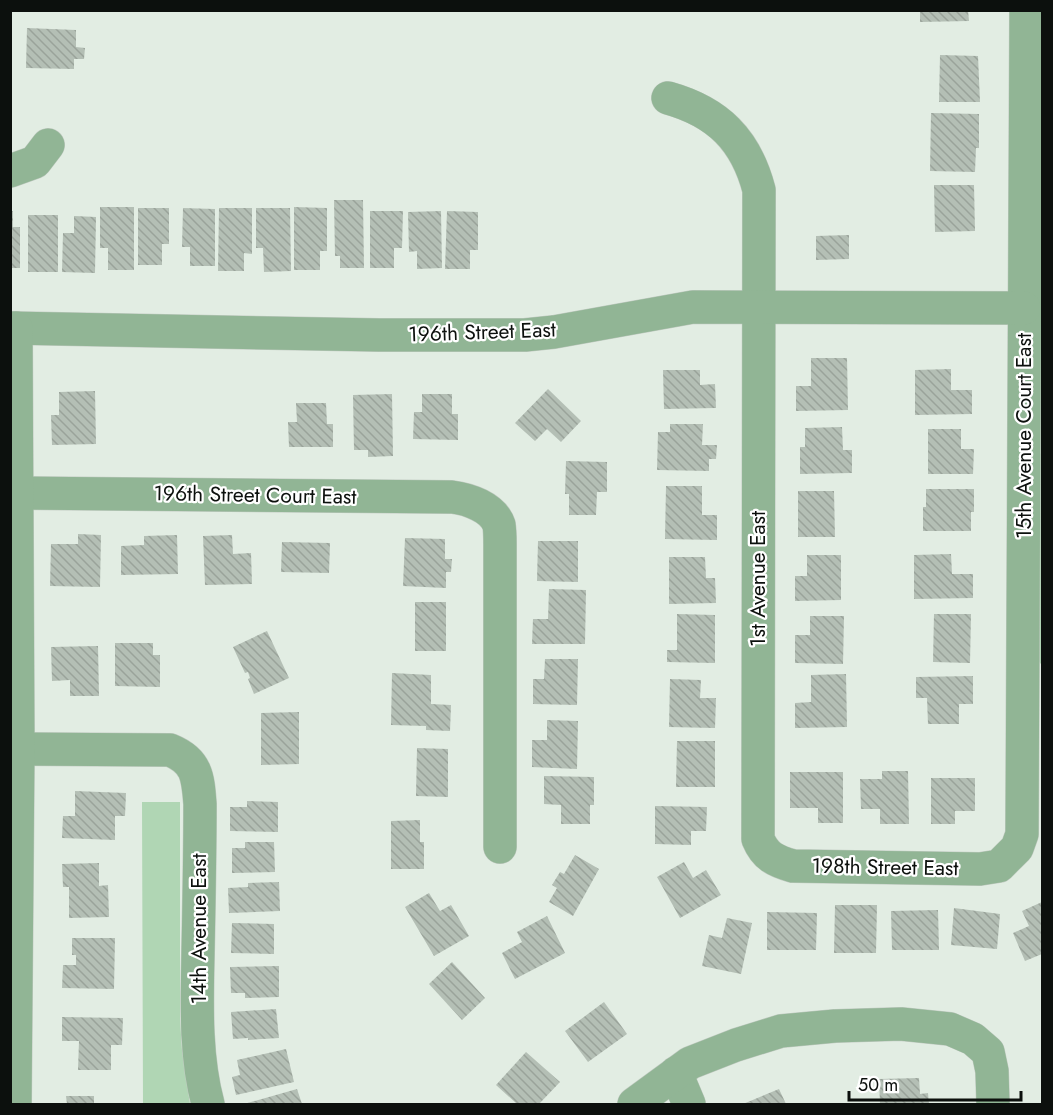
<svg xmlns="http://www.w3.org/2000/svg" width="1053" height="1115" viewBox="0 0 1053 1115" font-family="Jost,sans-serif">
<defs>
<pattern id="building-back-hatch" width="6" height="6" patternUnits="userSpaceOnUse" patternTransform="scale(1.5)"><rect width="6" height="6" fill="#b4bfb5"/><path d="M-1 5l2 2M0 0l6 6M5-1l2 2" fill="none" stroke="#9aa39a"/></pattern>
</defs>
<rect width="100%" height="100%" fill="#e2ede3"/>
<!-- green -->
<g fill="#b0d6b4">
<path d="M1042,453V665L1040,663L1030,645L1037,455Z"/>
<path d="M142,802H180V1018L182,1050L190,1104H143Z"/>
</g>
<!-- building -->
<g fill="url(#building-back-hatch)">
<path d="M920,10H968L969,21L920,22Z"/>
<path d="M27,28L76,30V47L85,48L84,59H74V69L26,68Z"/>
<path d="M940,55L978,56L980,102H939Z"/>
<path d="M931,113L979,114V148H976L975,172L930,171Z"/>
<path d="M934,185H974L975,231L935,232Z"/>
<path d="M334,200H363L364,268H340V256H335Z"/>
<path d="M100,207H134V270H108V248H100Z"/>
<path d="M294,207L327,208V251H320V270H294Z"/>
<path d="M138,208H169V244H162V265H138Z"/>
<path d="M183,208L215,209V266H190V247H182Z"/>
<path d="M219,208H252V254L244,253V271H218Z"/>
<path d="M256,208H290L291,271L264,272L263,248H256Z"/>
<path d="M10,211H13V227H20V268H10Z"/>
<path d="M370,211H403L402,248H394V268H370Z"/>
<path d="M441,211L442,268L417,269V251L409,252L408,212Z"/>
<path d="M447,211L478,212V250H470V269H445Z"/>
<rect x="28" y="215" width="30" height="57"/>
<path d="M74,216L96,217L95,273L62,272L63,233H74Z"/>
<path d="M849,235V259L816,260V236Z"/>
<path d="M811,358H847L848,410L796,411V386H811Z"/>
<path d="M951,369V390H972V414L915,415V370Z"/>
<path d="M663,370H700V385L715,384L716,408L664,409Z"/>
<path d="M548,389L581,421L561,442L547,429L535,441L515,423Z"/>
<path d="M95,391L96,444L52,445L51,415H59V392Z"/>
<path d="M392,394L393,456L368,457V450H354L353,395Z"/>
<path d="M422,394H452V414H458V440L413,439L414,412H422Z"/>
<path d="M296,403H326L327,424H333V447H289L288,422H297Z"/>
<path d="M670,424H703L702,445H717L716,459H709V471L657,470L658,432H670Z"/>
<path d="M842,427L843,450H852V473L800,474V447H805V428Z"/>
<path d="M928,429H961V449H974L973,474H928Z"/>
<path d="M566,461L607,462V492H597L596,515H569V494H565Z"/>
<path d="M666,486H702V515H717V540L665,539Z"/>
<path d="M926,489H974V512H971V531H923V507H926Z"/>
<path d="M798,491H834L835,537H798Z"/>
<path d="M78,534L101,535L100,587L50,586L51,544H78Z"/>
<path d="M177,535L178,574L121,575V546L144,545V536Z"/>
<path d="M232,535L233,554L251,553L252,584L205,585L203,536Z"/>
<path d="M405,538L445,539V559H452L451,572H446V588L403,586Z"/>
<path d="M538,541H578V582L537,581Z"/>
<path d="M282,542L330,543L329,573L281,572Z"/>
<path d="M951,554L952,574H973V598L914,599V555Z"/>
<path d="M807,555H841V600L795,601V576H807Z"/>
<path d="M669,557H705L706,578H715L716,603L669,604Z"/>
<path d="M549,589L586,590L585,644H532L533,619H548Z"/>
<rect x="415" y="602" width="31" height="49"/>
<path d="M677,614L715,615V663L667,662V650H677Z"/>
<path d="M934,614H971L970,663L933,662Z"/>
<path d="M810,616H844L843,664L795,663V635H810Z"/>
<path d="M267,631L289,678L254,694L248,679L250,678L248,672L245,673L233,647Z"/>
<path d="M115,643H153V655H160V687L115,686Z"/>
<path d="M98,646L99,696H70V680L52,681L51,647Z"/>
<path d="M545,659H578L577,705L533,704V679H544Z"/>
<path d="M392,673L431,675V704L451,705L450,731L426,730V726L391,725Z"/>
<path d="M846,674L847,727L795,728V703L811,702V675Z"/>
<path d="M973,676V704H959V724H928L927,698H916V677Z"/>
<path d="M670,679L701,680L700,698H716L715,728L669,727Z"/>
<path d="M299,712V764L261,765V713Z"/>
<path d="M547,720L578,721L577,769L532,767V740H547Z"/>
<path d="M677,741H715V787H676Z"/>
<path d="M417,748L448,749V797L416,796Z"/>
<path d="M882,771H908L909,824H880V809H861L860,779H882Z"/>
<path d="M790,772H843V823H818V808H790Z"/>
<path d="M544,776L594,777V805H590V824H561V805L544,804Z"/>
<path d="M931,778H975V811H955V824H931Z"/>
<path d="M75,791L126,793L125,816H115V840L62,838L63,816H75Z"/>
<path d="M247,801L278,802V832L230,831V807H247Z"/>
<path d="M655,806L707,807L706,831H691V845L655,844Z"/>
<path d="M420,820V842H424V869H391V821Z"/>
<path d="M245,842H274L275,872L232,873V848H245Z"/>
<path d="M575,855L599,869L573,916L549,902L557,888L552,885L560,872L564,874Z"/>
<path d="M684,862L693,878L706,870L721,895L680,918L657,877Z"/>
<path d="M99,863V886L108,885L109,917L69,918V887H63L62,864Z"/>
<path d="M279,882L280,911L229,913L228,888L248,887V883Z"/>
<path d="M429,893L440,911L451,905L469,936L434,956L405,907Z"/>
<path d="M1042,902V954L1025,961L1013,933L1029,926L1022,911Z"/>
<path d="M835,905H877L876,953H834Z"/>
<path d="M954,908L1000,914L997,949L951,945Z"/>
<path d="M938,910L939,950H892L891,911Z"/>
<path d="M767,912L817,913L816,950H767Z"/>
<path d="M547,916L565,953L515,979L502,953L522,942L517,932Z"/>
<path d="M727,918L752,923L741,974L702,966L709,935L722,938Z"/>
<path d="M232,923L274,924V954L231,953Z"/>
<path d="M72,938H115L114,989L62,988L63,965H76V955H72Z"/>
<path d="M452,962L485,998L462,1020L429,984Z"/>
<path d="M279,966V997L245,998V993H231L230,967Z"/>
<path d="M604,1002L627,1034L588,1062L565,1031Z"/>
<path d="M276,1009L279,1038L248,1040V1038L233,1039L231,1012Z"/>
<path d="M62,1017L123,1018L122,1045H111V1070H78L79,1041H62Z"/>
<path d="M286,1049L294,1082L236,1095L232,1077L240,1075L237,1060Z"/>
<path d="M526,1052L560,1082L539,1104H517L496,1085Z"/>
<path d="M919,1078L920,1094L928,1093L929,1104H880L879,1079Z"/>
<path d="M297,1089L302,1104H244Z"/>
<path d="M779,1089L786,1104H743Z"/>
<path d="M66,1096H94V1104H67Z"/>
</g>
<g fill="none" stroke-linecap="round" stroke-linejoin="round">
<defs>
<g id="minor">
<path d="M668,98C718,112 746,140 759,190L758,839C765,856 775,861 793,866L980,869L999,866L1017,848L1022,834L1026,10"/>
<path d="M10,171L35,162L48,145"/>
<path d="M10,328L379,335H525L554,332L693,307L1024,308"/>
<path d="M18,493L452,497C468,499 493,507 499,525C500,531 500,538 500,544V847"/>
<path d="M18,749L170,750C197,761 198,777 200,804C200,854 199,903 198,953C197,1003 195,1056 208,1104"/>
<path d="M676,1073L689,1104"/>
<path d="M15,1104L18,749L16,328"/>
<path d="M634,1104L690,1063L736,1045L781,1031L835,1026L901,1024L950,1029L973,1039L988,1052L992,1071L993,1104"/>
</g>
</defs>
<!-- minor casing -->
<use href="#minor" stroke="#c0cac1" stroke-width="34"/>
<!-- minor -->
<use href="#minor" stroke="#91b595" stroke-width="33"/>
</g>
<g text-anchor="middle" stroke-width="4.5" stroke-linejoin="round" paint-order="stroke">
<!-- street labels -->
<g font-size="21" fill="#0c100d" stroke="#fff">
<text transform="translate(482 332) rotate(-2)" y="7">196th Street East</text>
<text transform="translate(1024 436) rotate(-90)" y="7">15th Avenue Court East</text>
<text transform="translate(255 495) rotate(1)" y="7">196th Street Court East</text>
<text transform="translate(758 579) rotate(-90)" y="7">1st Avenue East</text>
<text transform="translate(885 867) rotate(1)" y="7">198th Street East</text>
<text transform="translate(199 929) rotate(-90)" y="7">14th Avenue East</text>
</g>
</g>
<!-- border -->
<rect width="1053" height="1115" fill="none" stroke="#0c100d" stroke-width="24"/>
<!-- scale -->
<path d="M849 1091v9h172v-9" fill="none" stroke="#0c100d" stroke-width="3"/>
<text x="858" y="1091" font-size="18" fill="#0c100d" stroke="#ffffff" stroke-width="4.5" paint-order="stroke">50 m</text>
</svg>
